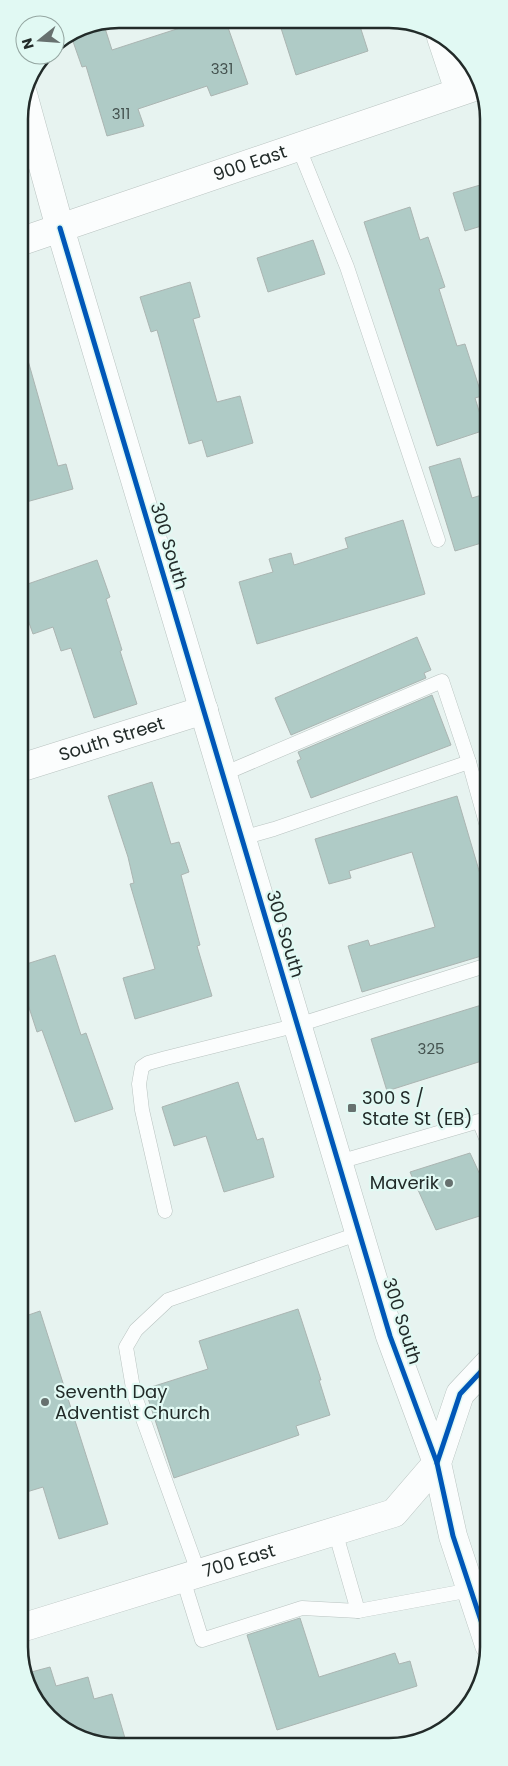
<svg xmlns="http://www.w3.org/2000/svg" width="508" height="1766" viewBox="0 0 508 1766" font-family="Poppins,sans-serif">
<rect width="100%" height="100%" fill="#e7f3f0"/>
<!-- building -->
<g fill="#afcbc6" stroke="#abb5b2">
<path d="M184,19H225L248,84L211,96L207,86L138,109L144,126L107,136L86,66L82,67L70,33L80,26L103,22L112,50L186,26Z"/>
<path d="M297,20H358L368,51L296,75L280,25Z"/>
<path d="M487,183L488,224L465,231L453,193Z"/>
<path d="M410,207L420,240L428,237L445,287L439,289L457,346L465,344L482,396L475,398L485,430L437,446L364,222Z"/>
<path d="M313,240L325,274L268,292L257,258Z"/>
<path d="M190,282L200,317L193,319L217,402L240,396L253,443L207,457L202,440L189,444L157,330L151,332L140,297Z"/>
<path d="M25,350L58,466L66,464L73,489L19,504V351Z"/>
<path d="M460,458L472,498L488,493V541L455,551L429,467Z"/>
<path d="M403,520L425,594L257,644L239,582L273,572L269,559L291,553L294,565L348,548L345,538Z"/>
<path d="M97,560L110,597L106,599L122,650L120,651L137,704L94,718L71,648L61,651L53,627L33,634L19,595V587Z"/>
<path d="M417,637L431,670L424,673L426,678L291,735L275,698Z"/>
<path d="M432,695L451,745L311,798L297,761L301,759L298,752Z"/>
<path d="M152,782L171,844L179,842L189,872L181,875L200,945L197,946L212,996L135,1019L123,978L155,969L130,884L134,883L128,857L108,796Z"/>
<path d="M457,796L488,901V954L362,992L348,946L368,940L370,946L435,927L412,852L349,871L351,878L329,884L315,839Z"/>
<path d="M55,955L81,1035L86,1033L113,1109L75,1122L42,1030L37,1032L20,980V966Z"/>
<path d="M488,1003V1059L387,1091L371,1039Z"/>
<path d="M238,1082L257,1140L263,1138L274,1177L224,1192L206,1136L174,1146L162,1107Z"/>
<path d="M470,1153L489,1194V1213L436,1230L410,1172Z"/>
<path d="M298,1309L321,1380H319L330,1415L296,1426L299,1435L174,1478L145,1389L208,1369L199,1341Z"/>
<path d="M40,1311L108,1524L59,1539L43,1487L20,1494V1318Z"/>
<path d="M300,1618L319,1677L395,1653L399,1664L410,1661L417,1686L277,1730L247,1635Z"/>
<path d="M50,1667L56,1686L88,1677L94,1699L112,1694L127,1745H98L48,1718L24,1674Z"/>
</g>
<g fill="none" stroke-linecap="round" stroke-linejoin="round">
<defs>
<g id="service">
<path d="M298,146L347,267L438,540"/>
<path d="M223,774L442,681L469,762L488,830"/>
<path d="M242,838L274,829L469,762"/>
<path d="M339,1162L479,1121L489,1145"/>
<path d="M165,1211L142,1110L139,1084L142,1067L148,1063L166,1058L298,1025L488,965"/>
<path d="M335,1531L358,1611"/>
<path d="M199,1574L134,1394L126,1347L136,1330L168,1300L360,1233"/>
<path d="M183,1579L202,1640L302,1608L358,1611L471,1590L489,1584"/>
</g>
<g id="minor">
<path d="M441,37L459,91"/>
<path id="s1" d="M20,768L204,710"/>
</g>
<g id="tertiary">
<path id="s2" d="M21,1628L394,1513L437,1463L390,1336L60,228L23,94"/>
</g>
<g id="secondary">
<path id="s3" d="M19,242L480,85"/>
</g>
<path id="primary" d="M489,1363L460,1394L437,1463L453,1536L489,1645"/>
</defs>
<!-- service casing -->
<use href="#service" stroke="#b9c3c0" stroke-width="15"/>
<!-- minor casing -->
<use href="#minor" stroke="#b9c3c0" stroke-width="29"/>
<!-- tertiary casing -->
<use href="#tertiary" stroke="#b9c3c0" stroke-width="29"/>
<!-- secondary casing -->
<use href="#secondary" stroke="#b9c3c0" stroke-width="29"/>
<!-- primary casing -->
<use href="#primary" stroke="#b9c3c0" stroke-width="29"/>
<!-- service -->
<use href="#service" stroke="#fbfdfd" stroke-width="14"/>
<!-- minor -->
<use href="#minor" stroke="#fbfdfd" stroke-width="28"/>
<!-- tertiary -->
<use href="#tertiary" stroke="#fbfdfd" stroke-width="28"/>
<!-- secondary -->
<use href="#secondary" stroke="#fbfdfd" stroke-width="28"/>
<!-- primary -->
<use href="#primary" stroke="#fbfdfd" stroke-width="28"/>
<defs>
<g id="cycleway">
<path d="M60,228L390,1336L437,1463L453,1536L489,1645"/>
<path d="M437,1463L460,1394L489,1363"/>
</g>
</defs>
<!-- cycleway casing -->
<use href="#cycleway" stroke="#e1f9f3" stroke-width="8"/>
<!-- cycleway -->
<use href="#cycleway" stroke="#0057b8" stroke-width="5"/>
</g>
<!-- markers -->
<g fill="#67716f" stroke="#e1f9f3" stroke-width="2">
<rect x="347" y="1103" width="10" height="10" rx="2.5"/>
<circle cx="449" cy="1183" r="5"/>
<circle cx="45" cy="1402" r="5"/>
</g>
<g text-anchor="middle" stroke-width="4.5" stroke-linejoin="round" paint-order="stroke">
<!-- number labels -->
<g font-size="15" fill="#455350">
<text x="222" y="74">331</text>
<text x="121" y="119">311</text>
<text x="431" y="1054">325</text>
</g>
<!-- street labels -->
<g font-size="18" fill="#222b29" stroke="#e1f9f3">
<text dy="6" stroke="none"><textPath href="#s3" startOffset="244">900 East</textPath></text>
<text transform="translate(169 546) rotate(73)" y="6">300 South</text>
<text dy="6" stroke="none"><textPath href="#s1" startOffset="96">South Street</textPath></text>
<text transform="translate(285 934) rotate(73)" y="6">300 South</text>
<text transform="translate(402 1321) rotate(72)" y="6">300 South</text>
<text dy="6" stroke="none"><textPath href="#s2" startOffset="228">700 East</textPath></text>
</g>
<!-- poi labels -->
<g font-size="18" fill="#222b29" stroke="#e1f9f3" text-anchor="start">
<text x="362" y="1104">300 S /<tspan x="362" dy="21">State St (EB)</tspan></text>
<text x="439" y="1189" text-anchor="end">Maverik</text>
<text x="55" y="1398">Seventh Day<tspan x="55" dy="21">Adventist Church</tspan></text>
</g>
</g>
<!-- crop -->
<path d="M0 0H508V1766H0ZM119 28H389A91 91 0 0 1 480 119V1647A91 91 0 0 1 389 1738H119A91 91 0 0 1 28 1647V119A91 91 0 0 1 119 28Z" fill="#e1f9f3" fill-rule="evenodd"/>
<path fill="none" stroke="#222b29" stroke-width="2.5" d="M119 28H389A91 91 0 0 1 480 119V1647A91 91 0 0 1 389 1738H119A91 91 0 0 1 28 1647V119A91 91 0 0 1 119 28Z"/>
<!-- north arrow -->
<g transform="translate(40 40) rotate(253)"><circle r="24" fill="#e1f9f3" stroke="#95a7a2"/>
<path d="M0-4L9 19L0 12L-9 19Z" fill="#67716f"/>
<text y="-8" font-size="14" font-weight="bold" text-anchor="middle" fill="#222b29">N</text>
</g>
</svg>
